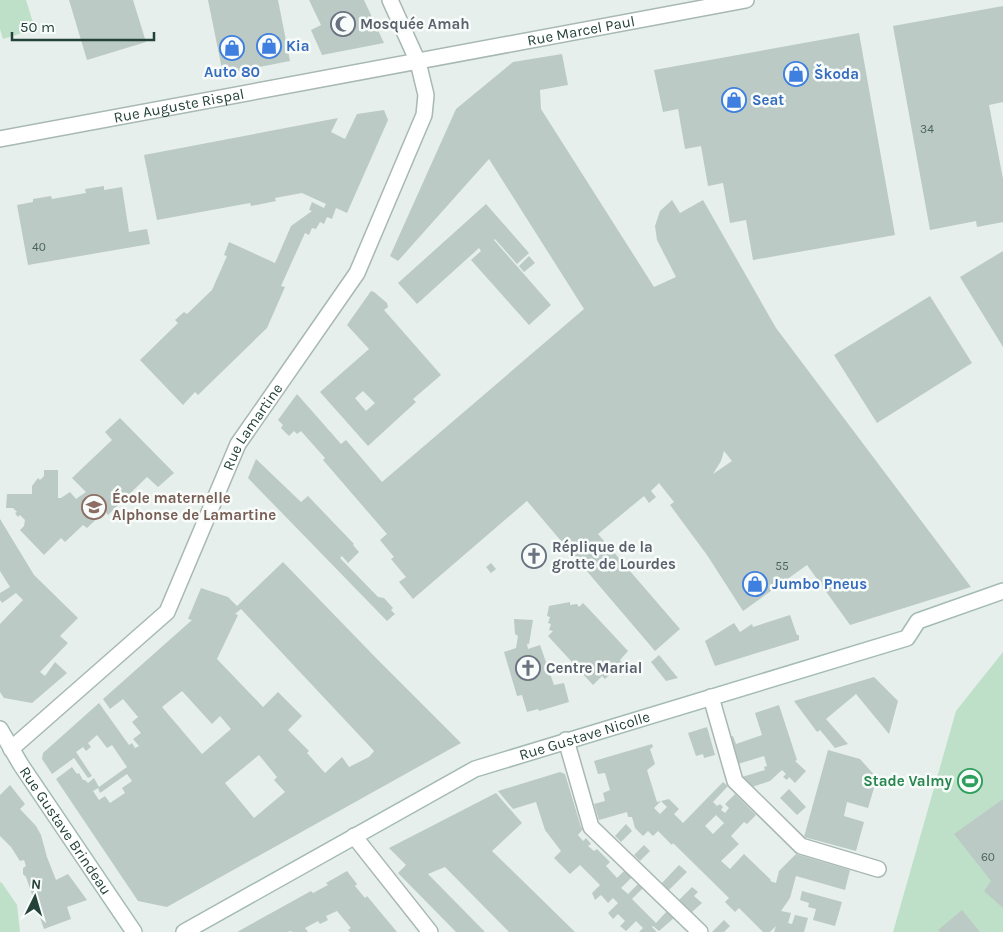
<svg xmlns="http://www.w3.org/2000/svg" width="1003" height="932" viewBox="0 0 1003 932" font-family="Karla,sans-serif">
<rect width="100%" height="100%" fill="#e6efeb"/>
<!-- green -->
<g fill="#bfe0c8">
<path d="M0,0H26L35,29L3,39L0,29Z"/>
<path d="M1003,652V932H893L956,711Z"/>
<path d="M0,882L2,883L17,905L20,932H0Z"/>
</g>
<!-- building -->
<g fill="#bbcac4" fill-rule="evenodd">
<path d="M69,0H133L146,42L87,60Z"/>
<path d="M208,0H278L290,61L223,74Z"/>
<path d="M309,0H364L384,43L322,55L311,30L321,25Z"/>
<path d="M1003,6V102L989,105L1003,179V222L977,227L976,221L930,230L893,26Z"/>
<path d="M859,33L895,235L753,260L746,220L730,223L723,183L708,186L701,146L685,149L678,109L663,112L654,70Z"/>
<path d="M562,54L568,85L540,90L541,109L654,287L676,277L657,240L655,226L660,211L672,200L680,213L703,200L776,328L971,587L850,625L807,565L743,611L707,555L670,505L674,502L659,483L651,491L656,497L649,503L644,496L598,534L680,629L655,651L527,501L413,599L399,582L406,577L391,559L394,557L380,540L387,534L323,460L325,458L301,431L297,434L294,431L289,436L281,428L283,425L278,420L297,394L341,444L346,440L382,482L584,309L489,159L398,261L390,256L456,109L513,62ZM724,451L732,461L713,474L721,461Z"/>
<path d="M384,110L388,120L347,213L336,208L332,219L327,217L324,224L320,222L316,229L312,228L309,235L305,233L281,286L285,287L267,328L198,395L195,392L183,405L140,360L178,323L175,320L184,312L187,314L212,290L227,256L224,255L229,242L275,263L291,226L312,211L309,210L312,202L324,208L326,204L302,193L275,198L276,201L251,206L250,203L157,220L144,155L338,118L331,132L345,139L357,114Z"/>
<path d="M104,186V190L122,187L129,232L147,229L150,244L28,265L17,205L33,202V199L51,196L52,199L86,193L85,189Z"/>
<path d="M486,204L529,253L517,264L495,239L494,240L551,305L529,325L471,260L481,251L479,248L417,304L398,283Z"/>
<path d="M1003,251V347L960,277Z"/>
<path d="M529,256L535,263L524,272L519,266Z"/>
<path d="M371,291L374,292L387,303L388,307L384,310L441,375L413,399L416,402L368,446L320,392L369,349L347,325ZM363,391L375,403L366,411L355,398Z"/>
<path d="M930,296L972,363L877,423L834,355Z"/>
<path d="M120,418L174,473L158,487L147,477L108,515L105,511L87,528L83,525L65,542L61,538L44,555L20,530L24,526L25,520L20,515L18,517L15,513L17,512L13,508H6L7,494H32V486L38,478L40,480L44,476V470H58V498H61L70,492L76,499L86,492L72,478L112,440L105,432Z"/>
<path d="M256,459L301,502L308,496L354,544L353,545L359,552L348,563L342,556L340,558L378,597L384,598L393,608L391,610L395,614L387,621L248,478Z"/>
<path d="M0,519L34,575L78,618L60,636L68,643L40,672L45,676L55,662L67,673L32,703L4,698L0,692V624L23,600L16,593L2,603L0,600V593L10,587L0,571Z"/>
<path d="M530,546L540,553V559L534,561L523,552L524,548Z"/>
<path d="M283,562L377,659L461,743L167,907L138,901L56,779L72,767L77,774L79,773L83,780H85L88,783L94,778L99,787L127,767L112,745L107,748L97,735L88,743L91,747L86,751L83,747L76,752L92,776L88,778L74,758L52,774L42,759L43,753L99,703L129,745L132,743L135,748L139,746L133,739L141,733L132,722L138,717L123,699L110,709L103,699L192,620L188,619L201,588L228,597L237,606ZM241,609L374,751L369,757L349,767L342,757L325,773L307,753L309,751L288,730L302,716L278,692L263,707L217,659L238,615L235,614ZM182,691L212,724L220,716L231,729L202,754L162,707ZM259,755L277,777L274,780L285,792L254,818L225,783ZM127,774L132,781L122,788L125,793L110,803L105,796L99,800L93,791L98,788L100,793Z"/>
<path d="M491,563L496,569L491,573L486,567Z"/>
<path d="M570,602V605L577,604L579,607L583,603L587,607L628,651L620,660L622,663L605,679L602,676L593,685L548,636L553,631L549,630L551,624L548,623L550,617L547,616L549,606Z"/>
<path d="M790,615L797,635H799V640L715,666L705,641L734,623L740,632L752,624L753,627Z"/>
<path d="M514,619L533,620L529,644H527L528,649L540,645L554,685L564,683L569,702L539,711L538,709L527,712L522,695L517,696L504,652L516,648L518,636L515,634Z"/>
<path d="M659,655L678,678L666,681L651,662Z"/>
<path d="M874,677L898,701L889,734L856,694L826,719L848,744L835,748L820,730L817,732L794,701Z"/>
<path d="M779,705L797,760L795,761L806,771L795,783L789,777L787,780L783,777L786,774L782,770L770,781L752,787L742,777L765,770L764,767L767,766L764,756L738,764L730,737L733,736L736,744L762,735L755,713Z"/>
<path d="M707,727L715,755L704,758L703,754L696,756L688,733Z"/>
<path d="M652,744L653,747L650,749L655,764L647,770L657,802L661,801L654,808L660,814L667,807L661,801L669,799L679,809L674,814L683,823L723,782L728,786L713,802L717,806L720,804L723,807L721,810L725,813L729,808L725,804L735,794L756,815L747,824L744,822L731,836L739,844L721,861L730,869L744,854L771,880L770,881L776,883L779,871L796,854L850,870L845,890L796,876L790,898L781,911L791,913L788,923L792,924L795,915L808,918L804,932H774L776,926L770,932H763L739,908L735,912L725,902L729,898L673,843L672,845L658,831L653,836L648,831L643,836L635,828L632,817H628L627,812L599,820L594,804L605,801L603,793L610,790L605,773L598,774L594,761ZM716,815L724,823L713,834L705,826Z"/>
<path d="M828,750L860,759L877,778L868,808L847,802L844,816L864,822L856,851L804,837Z"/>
<path d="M560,772L565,774L581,827L583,829L578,835L583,841L586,838L591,844L588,846L594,851L597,849L610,862L606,866L617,878L625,870L632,877L621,888L628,894L639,883L643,888L632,899L656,923L667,911L674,918L659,931L653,926L652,927L657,932H639L643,928L636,921L626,931L620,926L625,921L618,914L613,919L608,913L618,903L613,898L608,903L601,895L595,900L592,893L600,885L580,865L570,874L554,858L561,851L545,830L536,802L513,809L498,791Z"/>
<path d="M10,785L25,804L20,809L36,826L41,835L47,857L56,880L68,874L87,900L67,907L71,919L44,929L26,877L23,874V868L26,866L24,860L20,861L11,847L0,836V795Z"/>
<path d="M789,789L806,807L797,815L780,798Z"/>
<path d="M496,793L522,823L492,851L575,932H509L445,867L428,874L485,932H456L398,873L406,865L389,848Z"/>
<path d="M1003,799V908L984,891L991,881L954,834Z"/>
<path d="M626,824L632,831L621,842L615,836Z"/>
<path d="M644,845L650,851L640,861L634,855Z"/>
<path d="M679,865L687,872L669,890L662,883Z"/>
<path d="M347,871L357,884L355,886L365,898L367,896L397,932H350L348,930L351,928L337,911L326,916L328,920L320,924L318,921L305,928L308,932H292L291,931L288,932H237L311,891L313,893L328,885L326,883Z"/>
<path d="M692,887L698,892L694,896L702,903L692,912L679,900Z"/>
<path d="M802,891L842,902L835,926L813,920L816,909L808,907L809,903L800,900Z"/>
<path d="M962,910L980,932H940L938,930Z"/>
<path d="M724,920L730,926L724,932H712Z"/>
</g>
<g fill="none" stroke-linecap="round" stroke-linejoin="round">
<defs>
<g id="street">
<path id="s1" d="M0,139L746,0"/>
<path d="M711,697L735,781L801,846L878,869"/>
<path d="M566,740L591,827L700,932"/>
<path id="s2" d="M11,749L167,612L238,444L357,273L424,115L426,95L418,62L390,0"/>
<path d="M354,836L430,932"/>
</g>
<g id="secondary">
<path id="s3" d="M0,729L21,765L134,932"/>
<path id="s4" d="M184,932L475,769L907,638L918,621L1003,591"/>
</g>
</defs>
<!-- street casing -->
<use href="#street" stroke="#a8b8b2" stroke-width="18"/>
<!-- secondary casing -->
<use href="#secondary" stroke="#a4bbb3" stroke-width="18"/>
<!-- street -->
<use href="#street" stroke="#fff" stroke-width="15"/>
<!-- secondary -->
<use href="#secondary" stroke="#fff" stroke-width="15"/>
</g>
<!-- icons -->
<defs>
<symbol id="mosque-ring" viewBox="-11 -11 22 22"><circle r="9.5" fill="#f7fbf9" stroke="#6b7280" stroke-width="1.5"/><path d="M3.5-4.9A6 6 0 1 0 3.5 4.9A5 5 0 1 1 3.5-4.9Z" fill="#6b7280"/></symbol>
<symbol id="shop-ring" viewBox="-11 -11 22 22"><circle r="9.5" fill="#f7fbf9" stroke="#3f7fe0" stroke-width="1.5"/><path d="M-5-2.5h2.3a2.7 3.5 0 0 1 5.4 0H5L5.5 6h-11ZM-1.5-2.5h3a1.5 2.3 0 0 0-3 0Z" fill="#3f7fe0"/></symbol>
<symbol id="school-ring" viewBox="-11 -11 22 22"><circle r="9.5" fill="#f7fbf9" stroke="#8d6e63" stroke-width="1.5"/><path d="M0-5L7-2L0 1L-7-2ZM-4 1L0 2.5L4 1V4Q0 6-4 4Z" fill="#8d6e63"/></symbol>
<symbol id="church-ring" viewBox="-11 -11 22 22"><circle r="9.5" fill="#f7fbf9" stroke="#6b7280" stroke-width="1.5"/><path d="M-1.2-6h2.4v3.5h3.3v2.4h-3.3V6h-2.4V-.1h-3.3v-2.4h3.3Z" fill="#6b7280"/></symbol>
<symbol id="stadium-ring" viewBox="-11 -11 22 22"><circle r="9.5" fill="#f7fbf9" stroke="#2e9e5b" stroke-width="1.5"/><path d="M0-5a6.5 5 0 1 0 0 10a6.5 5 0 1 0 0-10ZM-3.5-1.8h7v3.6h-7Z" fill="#2e9e5b"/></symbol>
</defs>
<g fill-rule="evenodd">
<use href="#mosque-ring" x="329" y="10" width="28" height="28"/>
<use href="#shop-ring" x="255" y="32" width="28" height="28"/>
<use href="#shop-ring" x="218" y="34" width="28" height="28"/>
<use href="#shop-ring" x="782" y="60" width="28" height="28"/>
<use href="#shop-ring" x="720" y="86" width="28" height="28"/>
<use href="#school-ring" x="80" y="493" width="28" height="28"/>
<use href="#church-ring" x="520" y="542" width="28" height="28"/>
<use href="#shop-ring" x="741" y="570" width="28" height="28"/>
<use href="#church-ring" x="514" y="654" width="28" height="28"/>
<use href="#stadium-ring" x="956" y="767" width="28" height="28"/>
</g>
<g text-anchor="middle" stroke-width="5" stroke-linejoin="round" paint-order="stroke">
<!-- number labels -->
<g font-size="12" fill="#4a645c">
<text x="927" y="133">34</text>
<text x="39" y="251">40</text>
<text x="782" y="570">55</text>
<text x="988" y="861">60</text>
</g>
<!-- worship labels -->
<g font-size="15" font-weight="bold" fill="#5b616d" stroke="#f7fbf9" text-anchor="start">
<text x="360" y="29">Mosquée Amah</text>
<text x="552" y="552">Réplique de la<tspan x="552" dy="17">grotte de Lourdes</tspan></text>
<text x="546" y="673">Centre Marial</text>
</g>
<!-- street labels -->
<g font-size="15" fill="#24423a" stroke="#f7fbf9">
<text dy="5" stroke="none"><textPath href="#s1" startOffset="591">Rue Marcel Paul</textPath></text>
<text dy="5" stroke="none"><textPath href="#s1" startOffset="182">Rue Auguste Rispal</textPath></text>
<text dy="5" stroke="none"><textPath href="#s2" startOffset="412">Rue Lamartine</textPath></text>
<text dy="5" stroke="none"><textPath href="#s4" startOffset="448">Rue Gustave Nicolle</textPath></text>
<text dy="5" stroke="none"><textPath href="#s3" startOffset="121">Rue Gustave Brindeau</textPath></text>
</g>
<!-- shop labels -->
<g font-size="15" font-weight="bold" fill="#366cbe" stroke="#f7fbf9" text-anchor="start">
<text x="286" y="51">Kia</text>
<text x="232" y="77" text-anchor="middle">Auto 80</text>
<text x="814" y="79">Škoda</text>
<text x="752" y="105">Seat</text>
<text x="772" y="589">Jumbo Pneus</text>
</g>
<!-- education labels -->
<g font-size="15" font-weight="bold" fill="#785e54" stroke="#f7fbf9" text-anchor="start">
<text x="112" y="503">École maternelle<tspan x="112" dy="17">Alphonse de Lamartine</tspan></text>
</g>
<!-- leisure labels -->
<g font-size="15" font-weight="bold" fill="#27864d" stroke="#f7fbf9" text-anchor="end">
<text x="952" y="786">Stade Valmy</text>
</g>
</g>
<!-- north arrow -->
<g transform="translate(35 897) rotate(5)" stroke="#f7fbf9" stroke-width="4" paint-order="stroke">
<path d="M0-4L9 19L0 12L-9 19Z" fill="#24423a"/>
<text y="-8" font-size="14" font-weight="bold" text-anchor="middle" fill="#24423a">N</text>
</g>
<!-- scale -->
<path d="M12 32v8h142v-8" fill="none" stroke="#24423a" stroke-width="2.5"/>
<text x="20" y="32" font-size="15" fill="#24423a" stroke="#f7fbf9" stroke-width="4" paint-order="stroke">50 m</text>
</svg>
